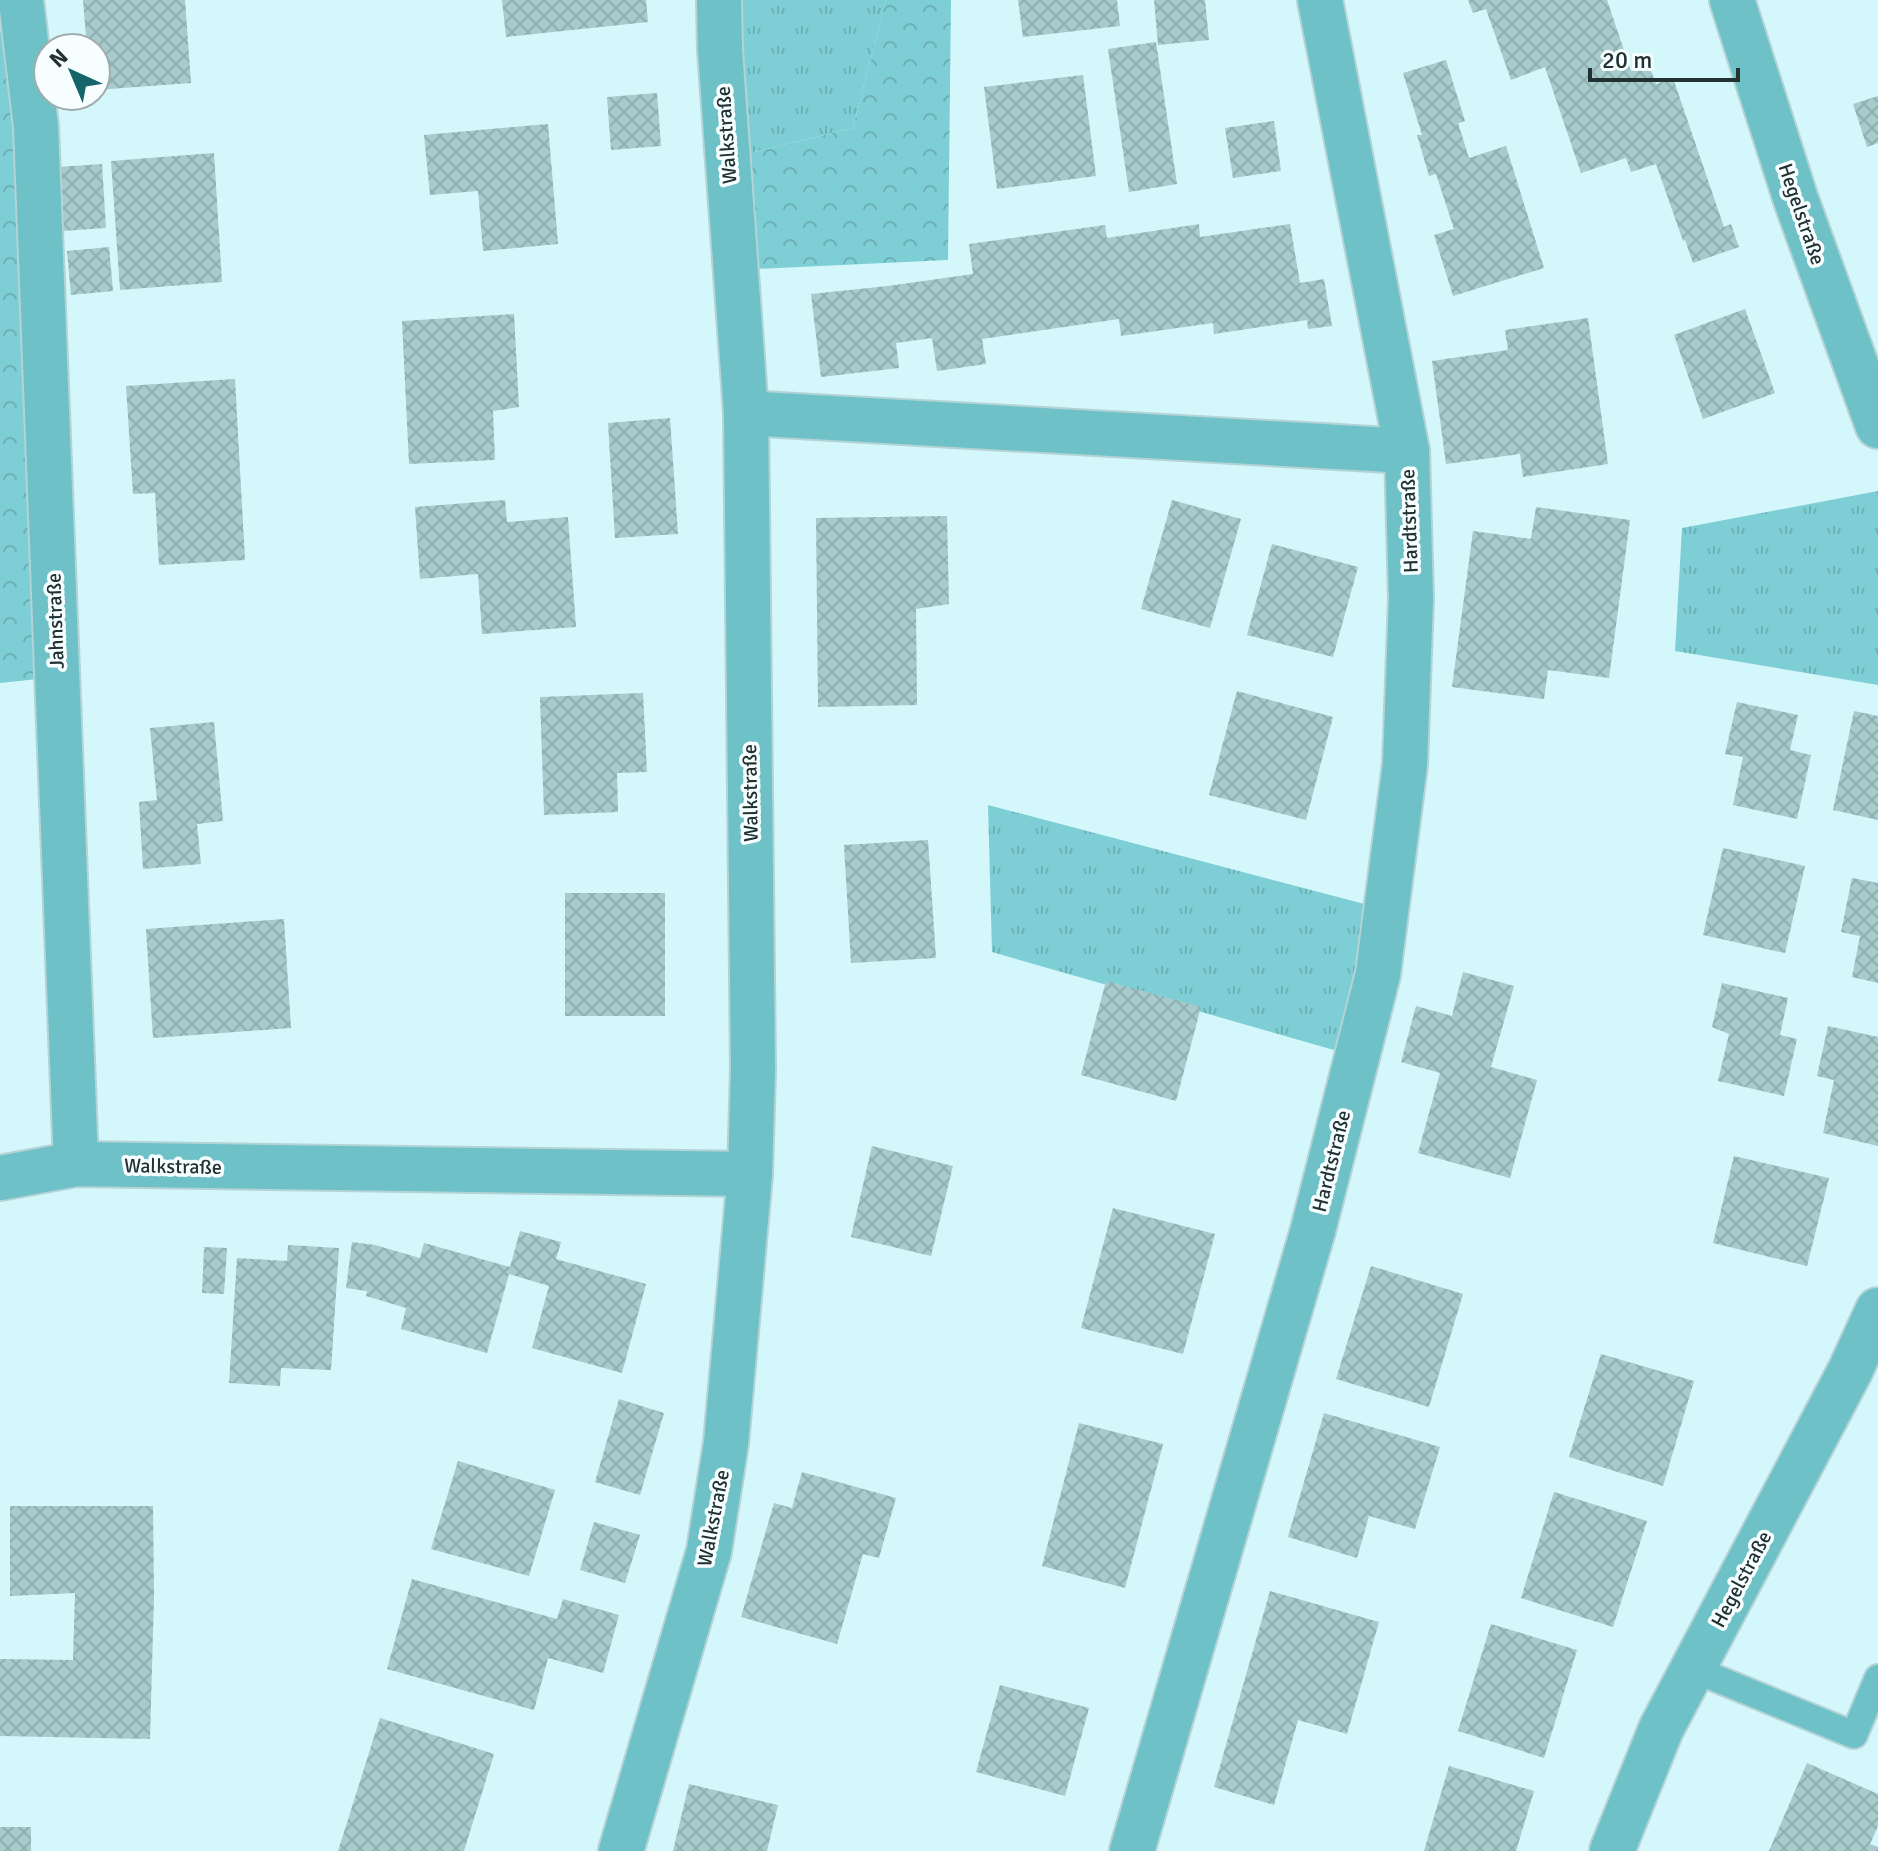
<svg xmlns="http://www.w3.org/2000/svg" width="1878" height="1851" viewBox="0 0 1878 1851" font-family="Signika,sans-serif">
<defs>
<pattern id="grass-tufts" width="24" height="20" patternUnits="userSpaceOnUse" patternTransform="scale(2)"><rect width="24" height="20" fill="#7eced5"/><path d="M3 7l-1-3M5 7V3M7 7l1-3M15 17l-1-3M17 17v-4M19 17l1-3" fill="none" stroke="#6db1b7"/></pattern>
<pattern id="forest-crowns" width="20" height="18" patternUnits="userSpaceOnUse" patternTransform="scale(2)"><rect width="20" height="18" fill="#7eced5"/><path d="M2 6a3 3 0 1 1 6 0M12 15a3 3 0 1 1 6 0" fill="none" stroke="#6db1b7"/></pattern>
<pattern id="building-cross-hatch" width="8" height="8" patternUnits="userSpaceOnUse" patternTransform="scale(2)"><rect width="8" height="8" fill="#a7cbcd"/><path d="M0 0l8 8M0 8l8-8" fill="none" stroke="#8fafb0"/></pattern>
</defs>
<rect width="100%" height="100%" fill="#d3f7fa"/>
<!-- grass -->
<g fill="url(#grass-tufts)">
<path d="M730,0H886L853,128L741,155Z"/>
<path d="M1878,491V685L1675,651L1682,528Z"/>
<path d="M988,805L1372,906L1341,1052L992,952Z"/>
</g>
<!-- forest -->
<g fill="url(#forest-crowns)">
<path d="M886,0H951L948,260L755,269L741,155L853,128Z"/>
<path d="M25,26L57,677L0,683V31Z"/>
</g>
<!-- building -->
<g fill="url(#building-cross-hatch)">
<path d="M83,0H185L191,83L96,90V48H87Z"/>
<path d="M502,0H646L648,22L506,37Z"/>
<path d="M1018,0H1117L1120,26L1023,37Z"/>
<path d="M1154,0H1205L1209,40L1158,45Z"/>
<path d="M1468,0H1607L1631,71L1649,65L1656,84L1673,78L1724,227L1731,224L1739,247L1693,263L1685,240L1683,241L1656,164L1631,172L1626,158L1581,173L1545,67L1511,80L1486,9L1473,13Z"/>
<path d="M1156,42L1177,184L1129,192L1108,49Z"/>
<path d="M1446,60L1465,121L1458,123L1469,158L1506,146L1544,268L1453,296L1434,235L1454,229L1436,174L1429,176L1417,135H1422L1403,73Z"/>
<path d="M1083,75L1096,176L997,189L984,87Z"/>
<path d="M657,93L661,146L611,150L607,97Z"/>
<path d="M1878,96V143L1867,147L1853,104Z"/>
<path d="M1274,121L1281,171L1233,178L1225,128Z"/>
<path d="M548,124L558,244L483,251L478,191L430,195L424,135Z"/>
<path d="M214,153L222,282L120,290L111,161Z"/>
<path d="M102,164L106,228L63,231L58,167Z"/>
<path d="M1199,224L1200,237L1290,224L1300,283L1324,279L1332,326L1308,329L1307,320L1214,334L1213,323L1121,336L1119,319L982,339L986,364L937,371L932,338L896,343L899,368L821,377L811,294L888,286L973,274L969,244L1105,225L1107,238Z"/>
<path d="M109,247L113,291L71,295L67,251Z"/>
<path d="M1745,309L1775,393L1703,419L1674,335Z"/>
<path d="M514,314L519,407L493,411L495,460L409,464L402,321Z"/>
<path d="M1588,318L1608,464L1523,477L1520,454L1446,464L1432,361L1508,350L1505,330Z"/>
<path d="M235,379L245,560L159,565L155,493L133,494L126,386Z"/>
<path d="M670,418L678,534L615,538L608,423Z"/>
<path d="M505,500L507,522L568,517L576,627L482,634L478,574L420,579L415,507Z"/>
<path d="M1172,500L1241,519L1210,628L1141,609Z"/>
<path d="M1536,507L1630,520L1609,678L1548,670L1544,699L1452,687L1473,531L1531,539Z"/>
<path d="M947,516L949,604L916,609L917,705L818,707L816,518Z"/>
<path d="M1272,544L1358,567L1333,657L1247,635Z"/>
<path d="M1237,691L1333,717L1306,820L1209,795Z"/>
<path d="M643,693L647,772L617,773L618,812L544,815L540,697Z"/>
<path d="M1737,702L1798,715L1790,750L1811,755L1797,819L1733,805L1743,757L1725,754Z"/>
<path d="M1854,711L1878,716V820L1833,810Z"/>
<path d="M214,722L223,821L197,824L201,864L143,869L139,802L157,800L150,728Z"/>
<path d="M928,840L936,958L851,963L844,845Z"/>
<path d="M1723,848L1805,866L1785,953L1703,935Z"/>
<path d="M1852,878L1878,883V983L1852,977L1860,936L1841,932Z"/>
<rect x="565" y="893" width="100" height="123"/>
<path d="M284,919L291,1028L153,1038L146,929Z"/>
<path d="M1463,972L1514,986L1491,1067L1537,1080L1510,1178L1418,1153L1440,1073L1401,1062L1416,1006L1452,1016Z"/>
<path d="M1106,981L1201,1007L1176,1101L1081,1075Z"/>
<path d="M1722,983L1788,998L1780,1035L1797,1039L1784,1096L1718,1081L1729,1034L1712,1027Z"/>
<path d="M1828,1026L1878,1037V1146L1823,1133L1834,1080L1817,1076Z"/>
<path d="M872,1146L953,1166L931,1256L851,1237Z"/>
<path d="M1734,1156L1829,1178L1807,1266L1713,1243Z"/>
<path d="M1113,1208L1215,1234L1183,1354L1081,1328Z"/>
<path d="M520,1231L561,1242L556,1259L646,1284L622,1373L532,1348L549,1286L509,1274L487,1353L401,1329L406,1308L366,1296L367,1291L346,1288L352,1242L375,1245L420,1258L424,1243L510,1267Z"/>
<path d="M288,1245L339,1248L331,1370L281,1368L280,1386L229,1383L237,1258L287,1261Z"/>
<path d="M204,1247L227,1248L224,1294L202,1293Z"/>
<path d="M1371,1266L1463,1294L1429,1407L1336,1379Z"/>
<path d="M1601,1354L1694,1381L1663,1486L1569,1457Z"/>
<path d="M619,1399L664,1413L640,1495L595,1482Z"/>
<path d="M1324,1413L1440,1447L1415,1529L1369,1516L1357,1558L1288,1537Z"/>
<path d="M1079,1423L1163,1444L1125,1588L1042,1566Z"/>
<path d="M458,1461L555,1490L529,1576L431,1549Z"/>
<path d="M802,1472L896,1498L879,1558L863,1554L837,1644L741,1617L774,1503L792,1508Z"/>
<path d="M1554,1492L1647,1521L1613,1627L1521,1598Z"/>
<path d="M10,1506H153L154,1596L150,1739L0,1736V1659L73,1660L75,1593L10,1596Z"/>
<path d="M594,1522L640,1535L625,1583L580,1570Z"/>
<path d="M412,1579L557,1619L563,1599L619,1615L603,1673L548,1658L534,1710L387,1669Z"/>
<path d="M1270,1591L1379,1622L1347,1734L1298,1720L1274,1805L1214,1787Z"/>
<path d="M1491,1624L1577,1650L1544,1758L1458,1731Z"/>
<path d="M1000,1685L1089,1708L1065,1796L976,1772Z"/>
<path d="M380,1718L494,1754L464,1851H338Z"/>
<path d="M1807,1763L1878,1794V1826L1870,1844L1878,1847V1851H1769Z"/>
<path d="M1449,1766L1534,1791L1516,1851H1424Z"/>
<path d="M689,1784L778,1805L767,1851H673Z"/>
<rect x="0" y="1827" width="31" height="24"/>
</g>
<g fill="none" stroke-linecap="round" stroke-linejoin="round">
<defs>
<path id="service" d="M1693,1669L1854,1735L1878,1678"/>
<g id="minor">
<path d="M21,0L36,127L76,1164"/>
<path d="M746,413L1407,451"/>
<path d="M0,1178L76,1164L750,1174"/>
<path d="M621,1851L709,1551L726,1443L750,1174L753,1070L746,413L720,50L719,0"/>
<path d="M1132,1851L1313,1230L1378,974L1405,764L1411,598L1407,451L1320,0"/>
</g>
<g id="tertiary">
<path d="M1732,0L1796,200L1878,426"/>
<path d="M1612,1851L1661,1729L1850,1371L1878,1310"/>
</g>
</defs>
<!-- service casing -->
<use href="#service" stroke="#b3d3d6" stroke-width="30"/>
<!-- minor casing -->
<use href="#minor" stroke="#b3d3d6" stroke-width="48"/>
<!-- tertiary casing -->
<use href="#tertiary" stroke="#b3d3d6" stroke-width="48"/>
<!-- service -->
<use href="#service" stroke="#6dc1c7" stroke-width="26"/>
<!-- minor -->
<use href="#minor" stroke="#6dc1c7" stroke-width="44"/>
<!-- tertiary -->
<use href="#tertiary" stroke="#6dc1c7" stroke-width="44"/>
</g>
<g text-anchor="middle" stroke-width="7" stroke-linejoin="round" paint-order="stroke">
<!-- street labels -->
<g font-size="20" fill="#223132" stroke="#f7feff">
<text transform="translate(726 135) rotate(-94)" y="7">Walkstraße</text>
<text transform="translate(1802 214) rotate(71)" y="7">Hegelstraße</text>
<text transform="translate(1409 521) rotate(-92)" y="7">Hardtstraße</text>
<text transform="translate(55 621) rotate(-92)" y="7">Jahnstraße</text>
<text transform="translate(750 793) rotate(-91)" y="7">Walkstraße</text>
<text transform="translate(1331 1161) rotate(-76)" y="7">Hardtstraße</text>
<text transform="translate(173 1166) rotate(1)" y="7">Walkstraße</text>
<text transform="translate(713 1518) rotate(-79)" y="7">Walkstraße</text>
<text transform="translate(1741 1579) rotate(-62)" y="7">Hegelstraße</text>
</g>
</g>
<!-- north arrow -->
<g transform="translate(72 72) rotate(316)"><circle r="38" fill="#f7feff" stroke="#a2acad" stroke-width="2"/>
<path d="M0-6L14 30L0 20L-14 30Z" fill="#156469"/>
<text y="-12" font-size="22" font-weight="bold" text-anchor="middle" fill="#223132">N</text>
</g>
<!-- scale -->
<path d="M1590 68v12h148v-12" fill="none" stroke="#223132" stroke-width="4"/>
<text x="1602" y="68" font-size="24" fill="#223132" stroke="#f7feff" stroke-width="6" paint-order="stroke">20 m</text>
</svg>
